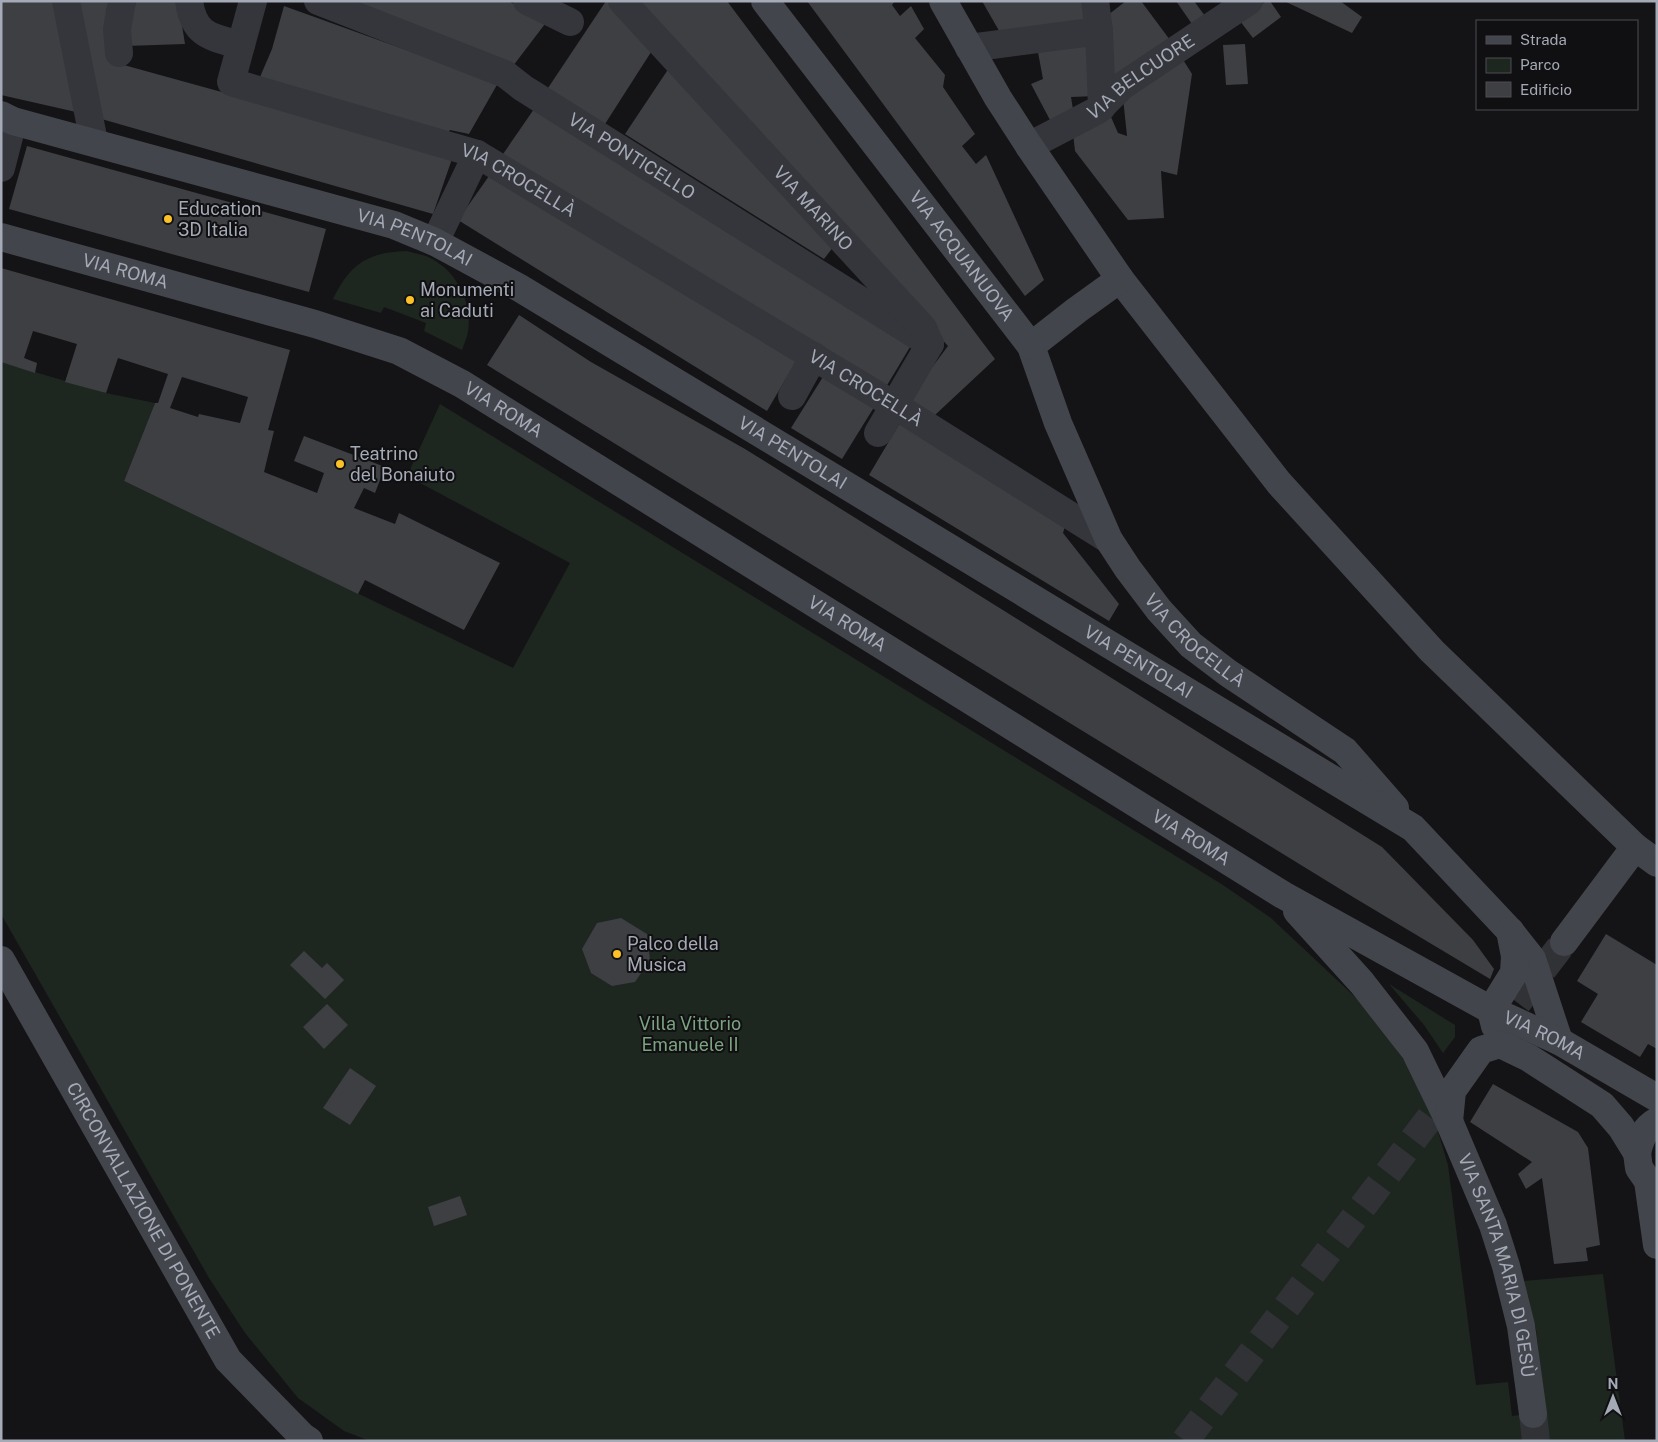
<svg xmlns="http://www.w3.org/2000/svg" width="1658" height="1442" viewBox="0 0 1658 1442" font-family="'Public Sans',sans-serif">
<rect width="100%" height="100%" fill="#141416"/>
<!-- green -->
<g fill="#1e2620">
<path d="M407,251C413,253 420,254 426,256C455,268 473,301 468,332C467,338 464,344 462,350L424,331L426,323L384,307L381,313L333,299C350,264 368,252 407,251Z"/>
<path d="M1,362L106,393L155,403L124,481L513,668L570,563L407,476L440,404L1223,885L1271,918L1370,1011L1406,1063L1436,1125L1448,1165L1476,1385L1508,1382L1512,1416L1545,1412L1536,1329L1523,1281L1603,1274L1625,1441H370L344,1431L298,1398L245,1333L209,1278L1,914Z"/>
<path d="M1389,984L1455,1025V1037L1443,1053L1424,1025Z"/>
</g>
<!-- building -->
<g fill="#3e3f43" fill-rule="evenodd">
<path d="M1,1H57L76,112L1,95Z"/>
<path d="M76,1H109L106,11L113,62L453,156L433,214L98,118Z"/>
<path d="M136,1H178L185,44L125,46Z"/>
<path d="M353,1H508L548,20L513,66Z"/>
<path d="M606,1H609L653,49L605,124L546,91Z"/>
<path d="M635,1H727L995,359L935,415L906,402L948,346Z"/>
<path d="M807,1H895L892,5L900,16L911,6L924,29L915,38L945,75L943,87L975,134L962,146L976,164L986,155L1044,280L1025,296Z"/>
<path d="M982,1H1088L1093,27L1002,36Z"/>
<path d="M1126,1H1141L1170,40L1105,85L1104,18Z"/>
<path d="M1176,1H1194L1205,16L1192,24Z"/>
<path d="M1266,1H1270L1281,17L1253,38L1240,21Z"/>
<path d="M1284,1H1340L1362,17L1352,33Z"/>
<path d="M284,6L498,83L469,134L450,130L446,135L260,77L272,49Z"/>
<path d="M1095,41L1097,96L1071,97L1074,116L1050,120L1031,84L1043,79L1037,47Z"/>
<path d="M1245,44L1248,84L1226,85L1223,45Z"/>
<path d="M1182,58L1192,74L1177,175L1161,171L1164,218L1128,220L1075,151L1073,133L1111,117L1118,133L1127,136L1123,98Z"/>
<path d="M669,68L834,246L824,259L625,134Z"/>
<path d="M534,109L913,342L886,387L501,157Z"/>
<path d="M27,146L326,229L309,292L9,209Z"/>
<path d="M489,176L798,358L767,411L458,220Z"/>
<path d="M1,268L290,350L268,430L274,431L264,472L317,493L324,473L294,461L304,436L385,467L375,493L364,488L354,508L395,524L399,513L500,563L464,630L365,580L358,594L124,481L155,403H158L168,374L118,358L106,393L65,382L77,344L33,331L24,358L37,363L35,373L1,362ZM182,377L248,397L240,423L199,414L198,417L170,408Z"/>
<path d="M519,315L591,362L745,449L1382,847L1473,940L1494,969L1490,979L1353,897L487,365Z"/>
<path d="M826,372L876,404L842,459L791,428Z"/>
<path d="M901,421L1065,526L1063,533L1119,604L1109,621L869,475Z"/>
<path d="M621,918L647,934L650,960L635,982L612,986L591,973L582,949L597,923Z"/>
<path d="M1606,934L1657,965V1049L1648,1044L1640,1057L1581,1022L1598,994L1577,981Z"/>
<path d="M304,951L322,968L327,963L344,980L325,999L290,965Z"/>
<path d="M327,1004L348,1025L324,1049L303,1027Z"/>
<path d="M350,1068L376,1086L350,1125L323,1108Z"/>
<path d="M1493,1084L1578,1132L1588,1148L1600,1245L1586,1248L1588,1261L1554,1264L1542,1178L1526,1189L1518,1174L1532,1162L1470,1122Z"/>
<path d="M460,1196L467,1215L434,1226L428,1207Z"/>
</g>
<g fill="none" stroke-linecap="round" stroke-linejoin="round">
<!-- secondary-tunnel -->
<g stroke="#313236" stroke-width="28" stroke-dasharray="28 14" stroke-linecap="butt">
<path d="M1492,1036L1564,942"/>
<path d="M1533,1414L1536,1441"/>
<path d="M1185,1441L1454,1086"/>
</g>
<!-- street -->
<g stroke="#35363c" stroke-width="28">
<path d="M66,1L94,142"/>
<path d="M189,1C194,36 211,37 241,45"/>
<path id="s1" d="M253,1L231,82L477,154L894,405L1109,540"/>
<path id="s2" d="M318,1L505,74L523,88L930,344"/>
<path d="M527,1L570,22"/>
<path id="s3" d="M622,1L923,328L930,344L878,433"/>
<path d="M1095,1L1099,31L1102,107"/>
<path d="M969,48L1099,31"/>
<path d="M119,53L117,29L122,1"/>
<path id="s4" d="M1029,146L1098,110L1122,86L1249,1"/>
<path d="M1,168L13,121"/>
<path d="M435,242L477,154"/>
<path d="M792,396L814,356"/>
</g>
<!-- secondary -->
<g stroke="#43454c" stroke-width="28">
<path id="s5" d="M765,1L1031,346L1058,423L1109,540L1128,569L1159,610L1191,645L1228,673L1345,751L1395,808"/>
<path d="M943,1L998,98L1029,146L1120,279L1279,483L1432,651L1635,847L1657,863"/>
<path id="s6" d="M1,115L13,121L394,225L435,242L518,287L1413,828L1510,931L1532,959L1559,1041"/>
<path id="s7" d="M1,237L315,324L399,351L462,384L1283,895L1491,1010L1559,1041L1657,1098"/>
<path d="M1031,346L1077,310L1120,279"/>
<path id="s8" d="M1297,911L1362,983L1415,1051L1449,1121L1493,1225L1506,1266L1521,1326L1533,1414"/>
<path d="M1564,942L1635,847"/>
<path id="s9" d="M1,960L228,1360L303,1437L309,1441"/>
<path d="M1495,1026L1491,1010L1514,973L1515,956L1510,931"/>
<path d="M1449,1121L1452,1091L1481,1050L1500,1044L1529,1058L1602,1105L1621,1127L1637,1153L1639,1168L1648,1181L1657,1185"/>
<path d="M1637,1153C1640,1140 1644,1128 1657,1121"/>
<path d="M1648,1181L1657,1245"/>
</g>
</g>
<!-- markers -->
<g fill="#fbc128" stroke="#100f11" stroke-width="2">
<circle cx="168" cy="219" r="5"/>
<circle cx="410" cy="300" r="5"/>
<circle cx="340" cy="464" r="5"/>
<circle cx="617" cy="954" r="5"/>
</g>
<g text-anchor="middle" stroke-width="4" stroke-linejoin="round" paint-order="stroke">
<!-- street labels -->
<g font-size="18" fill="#a5aab7" stroke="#100f11">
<text dy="6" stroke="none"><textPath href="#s4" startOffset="132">VIA BELCUORE</textPath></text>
<text dy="6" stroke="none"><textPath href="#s2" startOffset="352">VIA PONTICELLO</textPath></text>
<text dy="6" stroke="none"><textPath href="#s1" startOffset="389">VIA CROCELLÀ</textPath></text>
<text dy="6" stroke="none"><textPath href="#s3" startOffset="282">VIA MARINO</textPath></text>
<text dy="6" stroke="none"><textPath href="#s6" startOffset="432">VIA PENTOLAI</textPath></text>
<text dy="6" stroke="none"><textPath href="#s5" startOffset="322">VIA ACQUANUOVA</textPath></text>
<text dy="6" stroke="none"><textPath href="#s7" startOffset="129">VIA ROMA</textPath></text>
<text dy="6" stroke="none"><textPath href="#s1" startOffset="794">VIA CROCELLÀ</textPath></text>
<text dy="6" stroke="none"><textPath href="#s7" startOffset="534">VIA ROMA</textPath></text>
<text dy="6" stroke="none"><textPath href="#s6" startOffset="868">VIA PENTOLAI</textPath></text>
<text dy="6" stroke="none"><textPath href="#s7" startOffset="939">VIA ROMA</textPath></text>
<text dy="6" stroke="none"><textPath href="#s5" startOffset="778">VIA CROCELLÀ</textPath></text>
<text dy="6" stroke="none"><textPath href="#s6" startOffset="1272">VIA PENTOLAI</textPath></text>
<text dy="6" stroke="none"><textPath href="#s7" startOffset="1344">VIA ROMA</textPath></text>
<text dy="6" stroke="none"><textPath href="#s7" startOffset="1749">VIA ROMA</textPath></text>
<text dy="6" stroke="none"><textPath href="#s9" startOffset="288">CIRCONVALLAZIONE DI PONENTE</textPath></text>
<text dy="6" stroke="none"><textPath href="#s8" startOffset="414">VIA SANTA MARIA DI GESÙ</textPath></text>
</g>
<!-- poi labels -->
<g font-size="18" fill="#a5aab7" stroke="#100f11" text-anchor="start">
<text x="178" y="215">Education<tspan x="178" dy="21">3D Italia</tspan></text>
<text x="420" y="296">Monumenti<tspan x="420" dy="21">ai Caduti</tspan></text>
<text x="350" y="460">Teatrino<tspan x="350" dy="21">del Bonaiuto</tspan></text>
<text x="627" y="950">Palco della<tspan x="627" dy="21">Musica</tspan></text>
</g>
<!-- park labels -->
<g font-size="18" fill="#7ba380" stroke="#100f11">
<text x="690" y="1030">Villa Vittorio<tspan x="690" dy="21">Emanuele II</tspan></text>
</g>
</g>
<!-- border -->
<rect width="1658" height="1442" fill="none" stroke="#a5aab7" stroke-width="5"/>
<!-- legend -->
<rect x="1476" y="20" width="162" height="90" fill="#100f11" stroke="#4c4d53"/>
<rect x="1486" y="36" width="25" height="8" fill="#43454c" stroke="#4c4d53"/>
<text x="1520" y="45" font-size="15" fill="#a5aab7">Strada</text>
<rect x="1486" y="58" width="25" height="15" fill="#1e2620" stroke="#4c4d53"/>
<text x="1520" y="70" font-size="15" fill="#a5aab7">Parco</text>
<rect x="1486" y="82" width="25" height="15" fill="#3e3f43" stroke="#4c4d53"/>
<text x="1520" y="95" font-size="15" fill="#a5aab7">Edificio</text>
<!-- north arrow -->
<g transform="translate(1613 1397)" stroke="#100f11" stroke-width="4" paint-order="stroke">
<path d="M0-4L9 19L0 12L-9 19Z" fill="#a5aab7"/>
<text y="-8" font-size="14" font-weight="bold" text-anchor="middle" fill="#a5aab7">N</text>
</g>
</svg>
